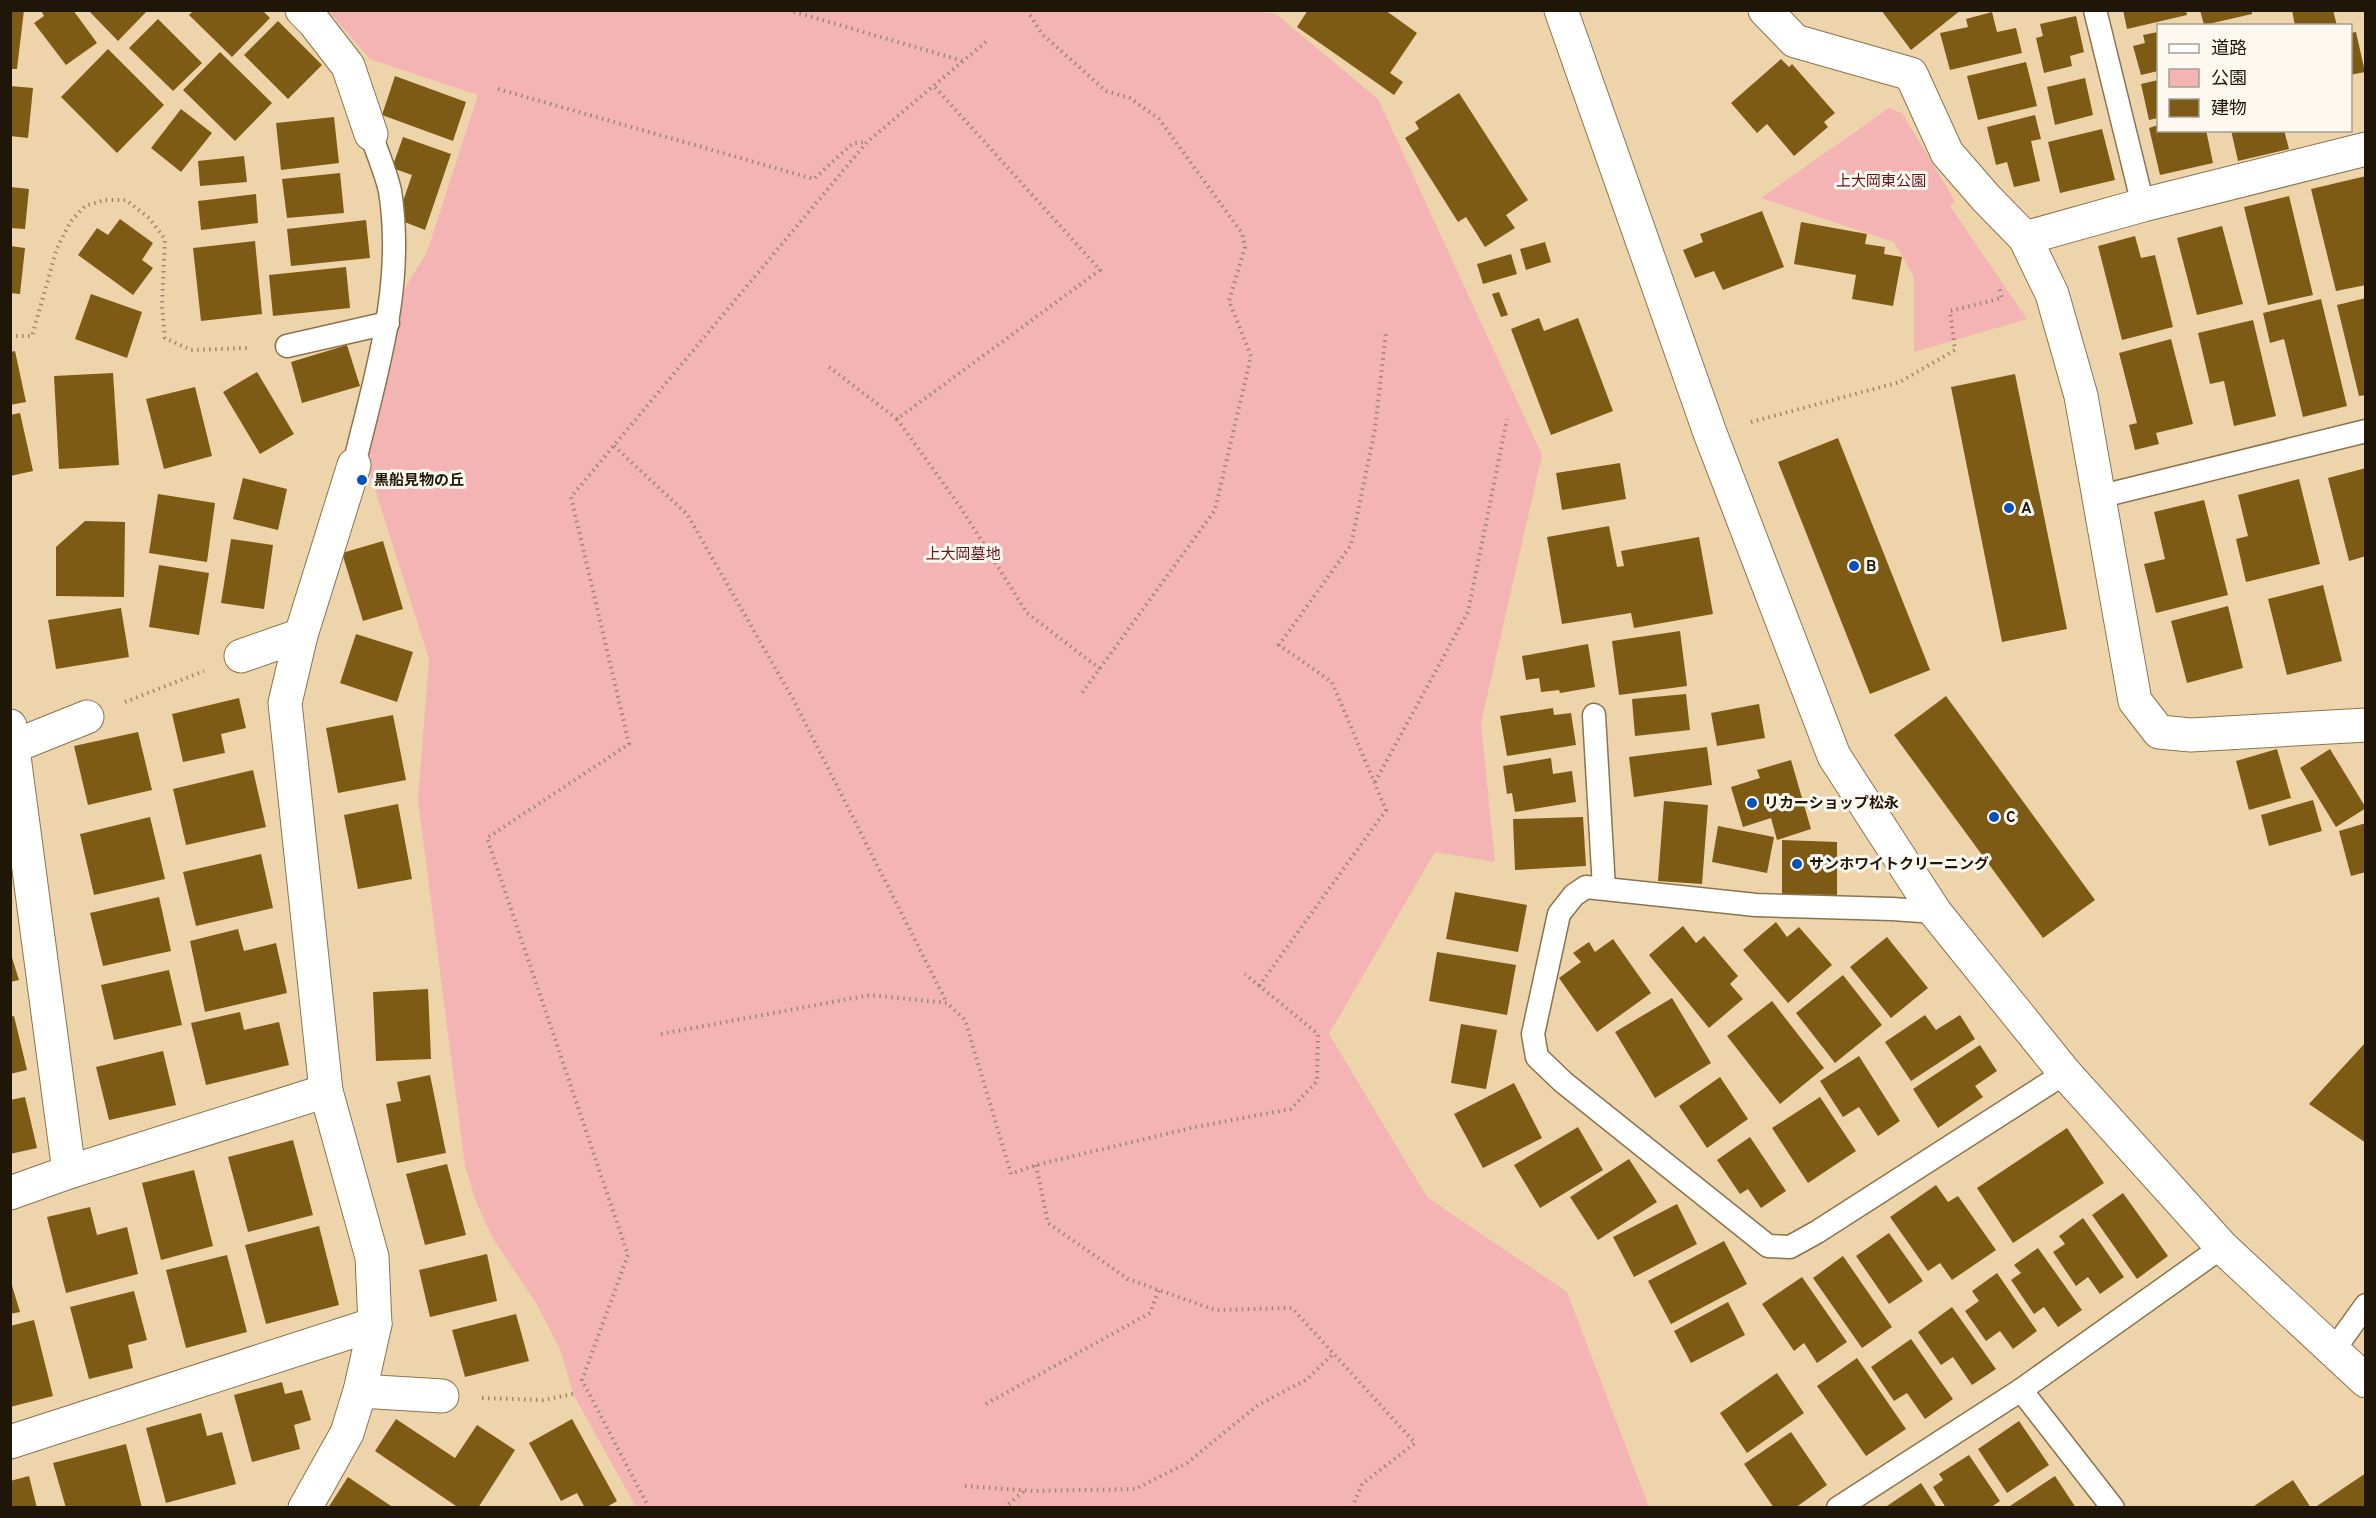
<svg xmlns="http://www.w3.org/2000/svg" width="2376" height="1518" viewBox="0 0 2376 1518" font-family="Overpass,'Noto Sans JP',sans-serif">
<rect width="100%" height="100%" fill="#eed4aa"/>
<!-- green -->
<g fill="#f4b4b4">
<path d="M328,11H1255L1276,14L1378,99L1542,455L1481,723L1495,862L1435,852L1329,1034L1427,1197L1567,1292L1649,1507H636L573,1394L561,1351L536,1303L492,1237L477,1204L465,1166L418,800L429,659L366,461L400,296L427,252L478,95L370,59Z"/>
<path d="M1889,108L1902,113L1955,201L1950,206L2027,319L1914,352V277L1894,242L1761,198Z"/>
</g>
<!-- building -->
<g fill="#7e5b15">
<path d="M10,10H24L17,69H10Z"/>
<path d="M41,10H73L97,43L66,65L34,23L44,16Z"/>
<path d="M88,10H148L118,41Z"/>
<path d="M194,10H262L270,18L232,57L189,15Z"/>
<path d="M1308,10H1385L1417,33L1390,73L1403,82L1394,95L1297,27Z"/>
<path d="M1881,10H1961L1911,50Z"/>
<path d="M2123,10H2186L2187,15L2127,29Z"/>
<path d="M2200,10H2252V14L2204,25Z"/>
<path d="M2292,10H2333L2337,26H2295Z"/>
<path d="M1992,12L1997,32L2016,28L2022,53L1950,70L1940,33L1968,27L1966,19Z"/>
<path d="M2076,16L2084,52L2070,56L2072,66L2044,73L2036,38L2043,36L2040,24Z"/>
<path d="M158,19L202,63L173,91L129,48Z"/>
<path d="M278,21L322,65L288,99L244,55Z"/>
<path d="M2158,32V71L2141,75L2133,46L2145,43L2143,35Z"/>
<path d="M2356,32L2365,72L2350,75V33Z"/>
<path d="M108,49L164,105L117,153L61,97Z"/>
<path d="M220,52L272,103L235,141L183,90Z"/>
<path d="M1781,59L1789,67L1792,64L1835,113L1824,122L1828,127L1794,156L1767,124L1757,133L1731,103Z"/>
<path d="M2026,62L2037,106L1978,120L1967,76Z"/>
<path d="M395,76L466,102L453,141L382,115Z"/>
<path d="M2085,78L2093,115L2055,125L2047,87Z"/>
<path d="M2158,80V118L2149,120L2141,84Z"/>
<path d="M10,86L33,88L28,138L10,136Z"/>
<path d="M1459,93L1528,200L1506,215L1515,228L1485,247L1466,217L1458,222L1405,138L1419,129L1415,122Z"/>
<path d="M181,109L212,133L181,172L151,148Z"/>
<path d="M2035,115L2041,139L2031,141L2040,181L2014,187L2007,162L1996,165L1987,127Z"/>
<path d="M334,117L339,163L281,170L276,123Z"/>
<path d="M2158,125V130H2206L2213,163L2160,175L2149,128Z"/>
<path d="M2102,129L2115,180L2060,193L2048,142Z"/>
<path d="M2231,130H2284L2289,149L2238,161Z"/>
<path d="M403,137L451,154L425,230L397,219L412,175L392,168Z"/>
<path d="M244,156L247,182L200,186L198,161Z"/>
<path d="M340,173L344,213L287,218L282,179Z"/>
<path d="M2366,176V285L2336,291L2311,189Z"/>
<path d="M10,187L29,189L25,229L10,228Z"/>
<path d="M256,194L258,223L201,230L198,201Z"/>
<path d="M2289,196L2313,295L2268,305L2244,207Z"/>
<path d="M1762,211L1784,267L1723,290L1714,271L1695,278L1683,250L1703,242L1700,234Z"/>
<path d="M120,219L153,243L142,260L153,268L133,295L78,255L97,228L108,235Z"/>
<path d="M366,220L370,258L291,266L287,229Z"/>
<path d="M1801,222L1867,234L1865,244L1885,247L1884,254L1902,257L1893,306L1852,299L1856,275L1794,264Z"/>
<path d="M2222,226L2243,304L2197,315L2177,238Z"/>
<path d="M2135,236L2141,258L2155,255L2173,327L2122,340L2098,246Z"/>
<path d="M255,241L262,314L201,321L193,248Z"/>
<path d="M1545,242L1551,262L1526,270L1520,249Z"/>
<path d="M10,246L25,248L20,294L10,293Z"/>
<path d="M1511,254L1517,274L1483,284L1477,264Z"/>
<path d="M346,267L350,308L273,316L269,275Z"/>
<path d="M1499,292L1508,315L1501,317L1492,294Z"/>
<path d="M91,294L142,312L127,358L75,339Z"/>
<path d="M2366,298V395L2359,396L2337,305Z"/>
<path d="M2321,299L2347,406L2303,417L2284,339L2270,343L2263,313Z"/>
<path d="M1539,318L1544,331L1578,318L1613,411L1551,435L1511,329Z"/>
<path d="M2253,320L2276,416L2234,426L2224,381L2210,384L2198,333Z"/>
<path d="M2171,339L2193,424L2156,433L2159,444L2135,450L2129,425L2137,423L2119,353Z"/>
<path d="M347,345L360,386L302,403L291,362Z"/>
<path d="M15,351L26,402L10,405V352Z"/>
<path d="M257,372L294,434L260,454L223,392Z"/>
<path d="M113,373L119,465L59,469L54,376Z"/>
<path d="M2015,374L2067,629L2002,642L1951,387Z"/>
<path d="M195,387L212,456L164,469L146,399Z"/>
<path d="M20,413L33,471L10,476V415Z"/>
<path d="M1838,438L1930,670L1870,694L1778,462Z"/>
<path d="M1620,463L1626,499L1562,510L1556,473Z"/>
<path d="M2366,468V556L2349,561L2328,478Z"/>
<path d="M243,478L287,489L278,530L233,519Z"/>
<path d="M2299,479L2320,564L2246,582L2236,539L2248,536L2238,495Z"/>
<path d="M158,494L215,503L207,562L149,553Z"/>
<path d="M2204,500L2228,595L2156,613L2144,564L2165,559L2154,512Z"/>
<path d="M85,521L125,522L124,597L56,596V547Z"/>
<path d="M1609,526L1617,567L1624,566L1621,551L1699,537L1713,614L1634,628L1631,613L1562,624L1547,537Z"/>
<path d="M231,539L273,545L264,609L221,603Z"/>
<path d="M383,541L403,609L363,621L342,553Z"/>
<path d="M159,565L209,573L199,635L149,627Z"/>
<path d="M2323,585L2342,661L2287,675L2268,599Z"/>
<path d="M2228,606L2243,668L2187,683L2171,621Z"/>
<path d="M121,608L129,657L56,669L48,620Z"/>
<path d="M1680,631L1687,686L1619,695L1612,641Z"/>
<path d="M356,634L413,652L397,702L340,683Z"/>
<path d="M1588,644L1595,687L1560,693L1559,690L1541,692L1539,678L1526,680L1522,656Z"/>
<path d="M1686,694L1690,730L1635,736L1632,699Z"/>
<path d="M1946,696L2095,900L2043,938L1894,735Z"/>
<path d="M239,698L246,728L221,734L225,753L183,762L172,714Z"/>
<path d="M1759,704L1765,738L1717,746L1711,713Z"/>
<path d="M1553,708L1554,715L1571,713L1576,745L1507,756L1500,716Z"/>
<path d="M393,715L406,780L338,793L326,728Z"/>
<path d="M138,732L152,790L88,805L74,746Z"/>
<path d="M1707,747L1712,785L1634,797L1629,757Z"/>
<path d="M2277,749L2291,798L2249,810L2236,761Z"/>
<path d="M2330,749L2366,808L2336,827L2300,768Z"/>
<path d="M1551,758L1553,774L1572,771L1576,802L1515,812L1512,793L1507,794L1503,766Z"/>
<path d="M1791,760L1811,829L1777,840L1771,818L1743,827L1731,787L1760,778L1757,770Z"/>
<path d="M253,770L266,827L186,845L173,789Z"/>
<path d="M2313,800L2322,831L2269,846L2261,815Z"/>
<path d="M1664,801L1708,805L1702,884L1658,881Z"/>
<path d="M398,804L412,879L358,889L344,815Z"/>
<path d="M150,817L165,879L94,895L80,834Z"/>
<path d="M1583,817L1586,866L1515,870L1513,819Z"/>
<path d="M2366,823V872L2351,876L2339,831Z"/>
<path d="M1718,826L1774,837L1767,873L1712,862Z"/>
<path d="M1782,840L1837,842V895L1782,894Z"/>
<path d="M261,854L273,908L196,926L183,872Z"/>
<path d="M1455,892L1527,905L1518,952L1446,939Z"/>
<path d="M159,897L171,951L103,966L90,913Z"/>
<path d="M1776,922L1787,937L1799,927L1832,965L1788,1003L1743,950Z"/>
<path d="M1683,926L1696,943L1704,936L1738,976L1730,984L1743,999L1709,1028L1649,955Z"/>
<path d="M238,929L244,951L276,943L287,993L205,1012L190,941Z"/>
<path d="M1887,937L1928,988L1891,1018L1850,967Z"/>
<path d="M1613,939L1651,993L1597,1032L1559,978L1581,962L1573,953L1589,942L1595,952Z"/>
<path d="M10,951L19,980L10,982Z"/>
<path d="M1437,952L1516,965L1507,1015L1429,1001Z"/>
<path d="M169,970L182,1025L114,1040L101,985Z"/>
<path d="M1843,975L1882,1025L1835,1063L1796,1013Z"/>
<path d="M428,989L431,1059L376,1061L373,992Z"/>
<path d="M1672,998L1711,1063L1655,1098L1615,1032Z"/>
<path d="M1772,1001L1824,1068L1780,1104L1727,1036Z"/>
<path d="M240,1012L244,1030L279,1022L289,1065L206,1085L191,1023Z"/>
<path d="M1925,1015L1936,1030L1960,1015L1975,1039L1911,1081L1885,1042Z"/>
<path d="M14,1016L27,1070L10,1074V1017Z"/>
<path d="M1461,1024L1497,1030L1486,1089L1451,1083Z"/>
<path d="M2366,1042V1143L2309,1104Z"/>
<path d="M1980,1045L1997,1071L1975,1086L1983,1097L1938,1128L1913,1089Z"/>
<path d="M163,1051L176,1105L109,1120L96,1067Z"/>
<path d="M1859,1056L1900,1121L1878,1136L1859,1107L1843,1117L1820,1081Z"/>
<path d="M430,1075L446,1153L397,1163L386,1104L401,1101L397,1082Z"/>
<path d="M1720,1077L1748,1119L1707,1148L1679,1106Z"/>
<path d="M1514,1083L1542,1138L1483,1168L1454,1114Z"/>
<path d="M25,1097L37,1148L10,1154V1100Z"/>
<path d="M1820,1097L1856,1151L1808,1183L1772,1128Z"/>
<path d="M1578,1127L1603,1170L1540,1208L1514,1165Z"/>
<path d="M2067,1128L2104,1183L2013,1243L1977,1188Z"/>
<path d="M1750,1137L1786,1191L1761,1208L1748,1189L1740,1194L1717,1160Z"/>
<path d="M293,1140L313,1215L248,1232L228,1157Z"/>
<path d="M1629,1159L1657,1202L1598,1240L1570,1197Z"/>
<path d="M447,1164L466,1235L425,1245L406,1174Z"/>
<path d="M194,1170L213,1246L161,1260L142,1183Z"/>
<path d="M1936,1185L1948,1202L1958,1196L1996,1250L1952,1280L1940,1263L1928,1271L1890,1217Z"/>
<path d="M2123,1193L2168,1256L2137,1279L2092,1215Z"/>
<path d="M1677,1204L1697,1244L1634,1277L1613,1237Z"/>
<path d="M90,1207L97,1235L127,1227L138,1274L66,1293L47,1217Z"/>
<path d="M2083,1218L2124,1277L2100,1294L2088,1277L2076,1286L2053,1252L2065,1244L2059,1236Z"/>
<path d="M319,1226L339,1305L266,1324L245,1245Z"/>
<path d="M1889,1233L1923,1281L1889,1304L1856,1256Z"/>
<path d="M1724,1241L1747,1284L1671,1324L1648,1281Z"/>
<path d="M2038,1248L2082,1310L2058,1327L2044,1307L2034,1314L2011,1280L2021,1273L2014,1265Z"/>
<path d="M487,1254L497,1301L430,1317L419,1270Z"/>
<path d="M227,1255L247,1332L186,1348L166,1270Z"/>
<path d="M1843,1256L1892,1327L1862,1348L1813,1278Z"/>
<path d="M1997,1273L2037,1331L2013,1349L2000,1331L1986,1341L1965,1311L1979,1301L1972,1291Z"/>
<path d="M1802,1277L1847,1342L1817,1363L1804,1343L1794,1351L1762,1304Z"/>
<path d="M10,1279L20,1312L10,1314Z"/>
<path d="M134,1291L147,1340L128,1345L133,1368L89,1379L70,1307Z"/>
<path d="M1728,1302L1745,1335L1691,1363L1674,1331Z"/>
<path d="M1952,1307L1996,1369L1972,1385L1953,1357L1941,1365L1918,1332Z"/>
<path d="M516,1314L529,1361L465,1377L452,1330Z"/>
<path d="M34,1320L53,1396L10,1407V1326Z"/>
<path d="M1911,1339L1953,1399L1925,1419L1907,1393L1894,1401L1871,1367Z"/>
<path d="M1857,1358L1906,1429L1866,1456L1817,1386Z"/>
<path d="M1777,1373L1804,1413L1747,1453L1720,1413Z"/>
<path d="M282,1382L285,1394L302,1390L311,1420L294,1425L300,1449L252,1462L234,1395Z"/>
<path d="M201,1413L207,1436L222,1432L236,1484L166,1503L146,1428Z"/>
<path d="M396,1419L455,1458L477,1425L515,1450L478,1508H459L375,1451Z"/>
<path d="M572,1419L617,1501L605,1508H585L577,1493L561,1501L529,1443Z"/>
<path d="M2019,1421L2049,1465L2007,1493L1978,1449Z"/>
<path d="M1791,1432L1827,1485L1795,1508H1774L1744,1464Z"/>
<path d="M126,1444L142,1508H66L53,1463Z"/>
<path d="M1969,1455L2000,1501L1990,1508H1946L1933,1487L1943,1480L1939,1474Z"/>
<path d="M2366,1473V1508H2314Z"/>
<path d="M29,1476L37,1508H10V1481Z"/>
<path d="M2055,1476L2076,1508H2007Z"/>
<path d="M348,1477L394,1508H328Z"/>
<path d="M2293,1480L2311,1508H2251Z"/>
<path d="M1921,1483L1937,1508H1888L1887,1506Z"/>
</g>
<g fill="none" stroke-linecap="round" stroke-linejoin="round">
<defs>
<g id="lane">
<path d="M2095,10L2143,205"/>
<path d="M287,346L388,323"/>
<path d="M354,465C376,373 405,286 390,191C386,172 377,153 371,134"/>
<path d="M2098,497L2366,431"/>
<path d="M1594,715L1604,888"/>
<path d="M1935,912L1892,909L1756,905L1586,887L1574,895L1559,914L1533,1034L1537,1057L1563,1082L1768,1246L1790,1247L1817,1232L2065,1073"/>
<path d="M2333,1351L2366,1305"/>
<path d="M2021,1390L2113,1508"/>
<path d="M1838,1508L2021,1390L2222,1247"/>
</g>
<g id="street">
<path d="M302,10L314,22L348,66L371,134"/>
<path d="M1561,10L1710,433L1834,756L1935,912L2065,1073L2222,1247L2366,1381"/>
<path d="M1765,10L1795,41L1911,74L1947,153L1986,198L2025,238L2052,294L2081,396L2135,701L2159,732L2191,735L2366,725"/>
<path d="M2025,238L2143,205L2366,149"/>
<path d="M241,656L301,635"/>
<path d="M10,726L69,1172"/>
<path d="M12,747L87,717"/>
<path d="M326,1091L285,703L301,635L354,465"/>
<path d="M10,1193L69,1172L326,1091L372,1257L375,1324L360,1391L347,1433L305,1508"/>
<path d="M360,1391L442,1396"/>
<path d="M10,1442L375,1324"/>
</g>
</defs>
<!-- lane casing -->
<use href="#lane" stroke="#8b744d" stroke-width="25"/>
<!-- street casing -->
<use href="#street" stroke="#8b744d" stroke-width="35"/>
<!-- path -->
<g stroke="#9d896a" stroke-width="4" stroke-dasharray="1.5 4.5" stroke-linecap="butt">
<path d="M788,10L963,61"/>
<path d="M1027,10L1042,34L1106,91L1130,98L1159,119L1242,233L1245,247L1229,301L1251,356L1215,510L1082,693"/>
<path d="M498,89L814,179L853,143L867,142"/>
<path d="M10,336H32L57,248L71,221L85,206L104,200H126L149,218L165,239L162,306L165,338L191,350L250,348"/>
<path d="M829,367L897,419L1100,270L934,86"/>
<path d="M897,419L961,508L1027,613L1100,669"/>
<path d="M1751,422L1900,382L1955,350L1950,311L2002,298L1999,287"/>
<path d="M614,446L687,514L793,699L947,1003"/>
<path d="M125,702L204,671"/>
<path d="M1375,782L1468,612L1507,419"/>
<path d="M1259,986L1386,810L1332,682L1279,645L1351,545L1375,429L1386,332"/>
<path d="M661,1034L870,995L947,1003L965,1020L1011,1174L1036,1165L1195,1127L1291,1109L1317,1081L1318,1034L1245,974"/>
<path d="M1036,1165L1048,1223L1128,1279L1215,1310L1292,1308L1415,1443L1362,1484L1352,1508"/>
<path d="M482,1398L543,1400L573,1394"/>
<path d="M986,1404L1150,1313L1159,1289"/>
<path d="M965,1486L1034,1491L1135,1489L1187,1463L1258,1405L1306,1380L1333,1354"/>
<path d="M649,1508L582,1380L628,1255L487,838L629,744L571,497L867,142L988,40"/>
<path d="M1004,1508L1024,1491"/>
</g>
<!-- lane -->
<use href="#lane" stroke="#fff" stroke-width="22"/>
<!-- street -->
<use href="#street" stroke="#fff" stroke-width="33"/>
</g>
<!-- markers -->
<g fill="#0552bc" stroke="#fdf8f0" stroke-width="2">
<circle cx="362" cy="480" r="6"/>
<circle cx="2009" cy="508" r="6"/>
<circle cx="1854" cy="566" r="6"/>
<circle cx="1752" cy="803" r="6"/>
<circle cx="1994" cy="817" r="6"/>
<circle cx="1797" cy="864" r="6"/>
</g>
<g text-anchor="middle" stroke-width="6" stroke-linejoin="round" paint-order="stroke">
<!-- park labels -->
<g font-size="15" fill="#64141e" stroke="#fdf8f0">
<text x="1881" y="186">上大岡東公園</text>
<text x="963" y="559">上大岡墓地</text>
</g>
<!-- poi labels -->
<g font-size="15" font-weight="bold" fill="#201607" stroke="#fdf8f0" text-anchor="start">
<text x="374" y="485">黒船見物の丘</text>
<text x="2021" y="513">A</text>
<text x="1866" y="571">B</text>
<text x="1764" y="808">リカーショップ松永</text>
<text x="2006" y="822">C</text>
<text x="1809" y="869">サンホワイトクリーニング</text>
</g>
</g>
<!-- border -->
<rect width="2376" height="1518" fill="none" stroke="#201607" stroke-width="24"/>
<!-- legend -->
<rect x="2157" y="24" width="195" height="108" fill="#fdf8f0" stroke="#a59e93" stroke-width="1.5"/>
<rect x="2169" y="44" width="30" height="9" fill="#ffffff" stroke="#a59e93" stroke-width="1.5"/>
<text x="2211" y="54" font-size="18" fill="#201607">道路</text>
<rect x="2169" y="69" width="30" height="18" fill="#f4b4b4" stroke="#a59e93" stroke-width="1.5"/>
<text x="2211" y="84" font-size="18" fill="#201607">公園</text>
<rect x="2169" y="99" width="30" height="18" fill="#7e5b15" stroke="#a59e93" stroke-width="1.5"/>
<text x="2211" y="114" font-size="18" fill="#201607">建物</text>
</svg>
